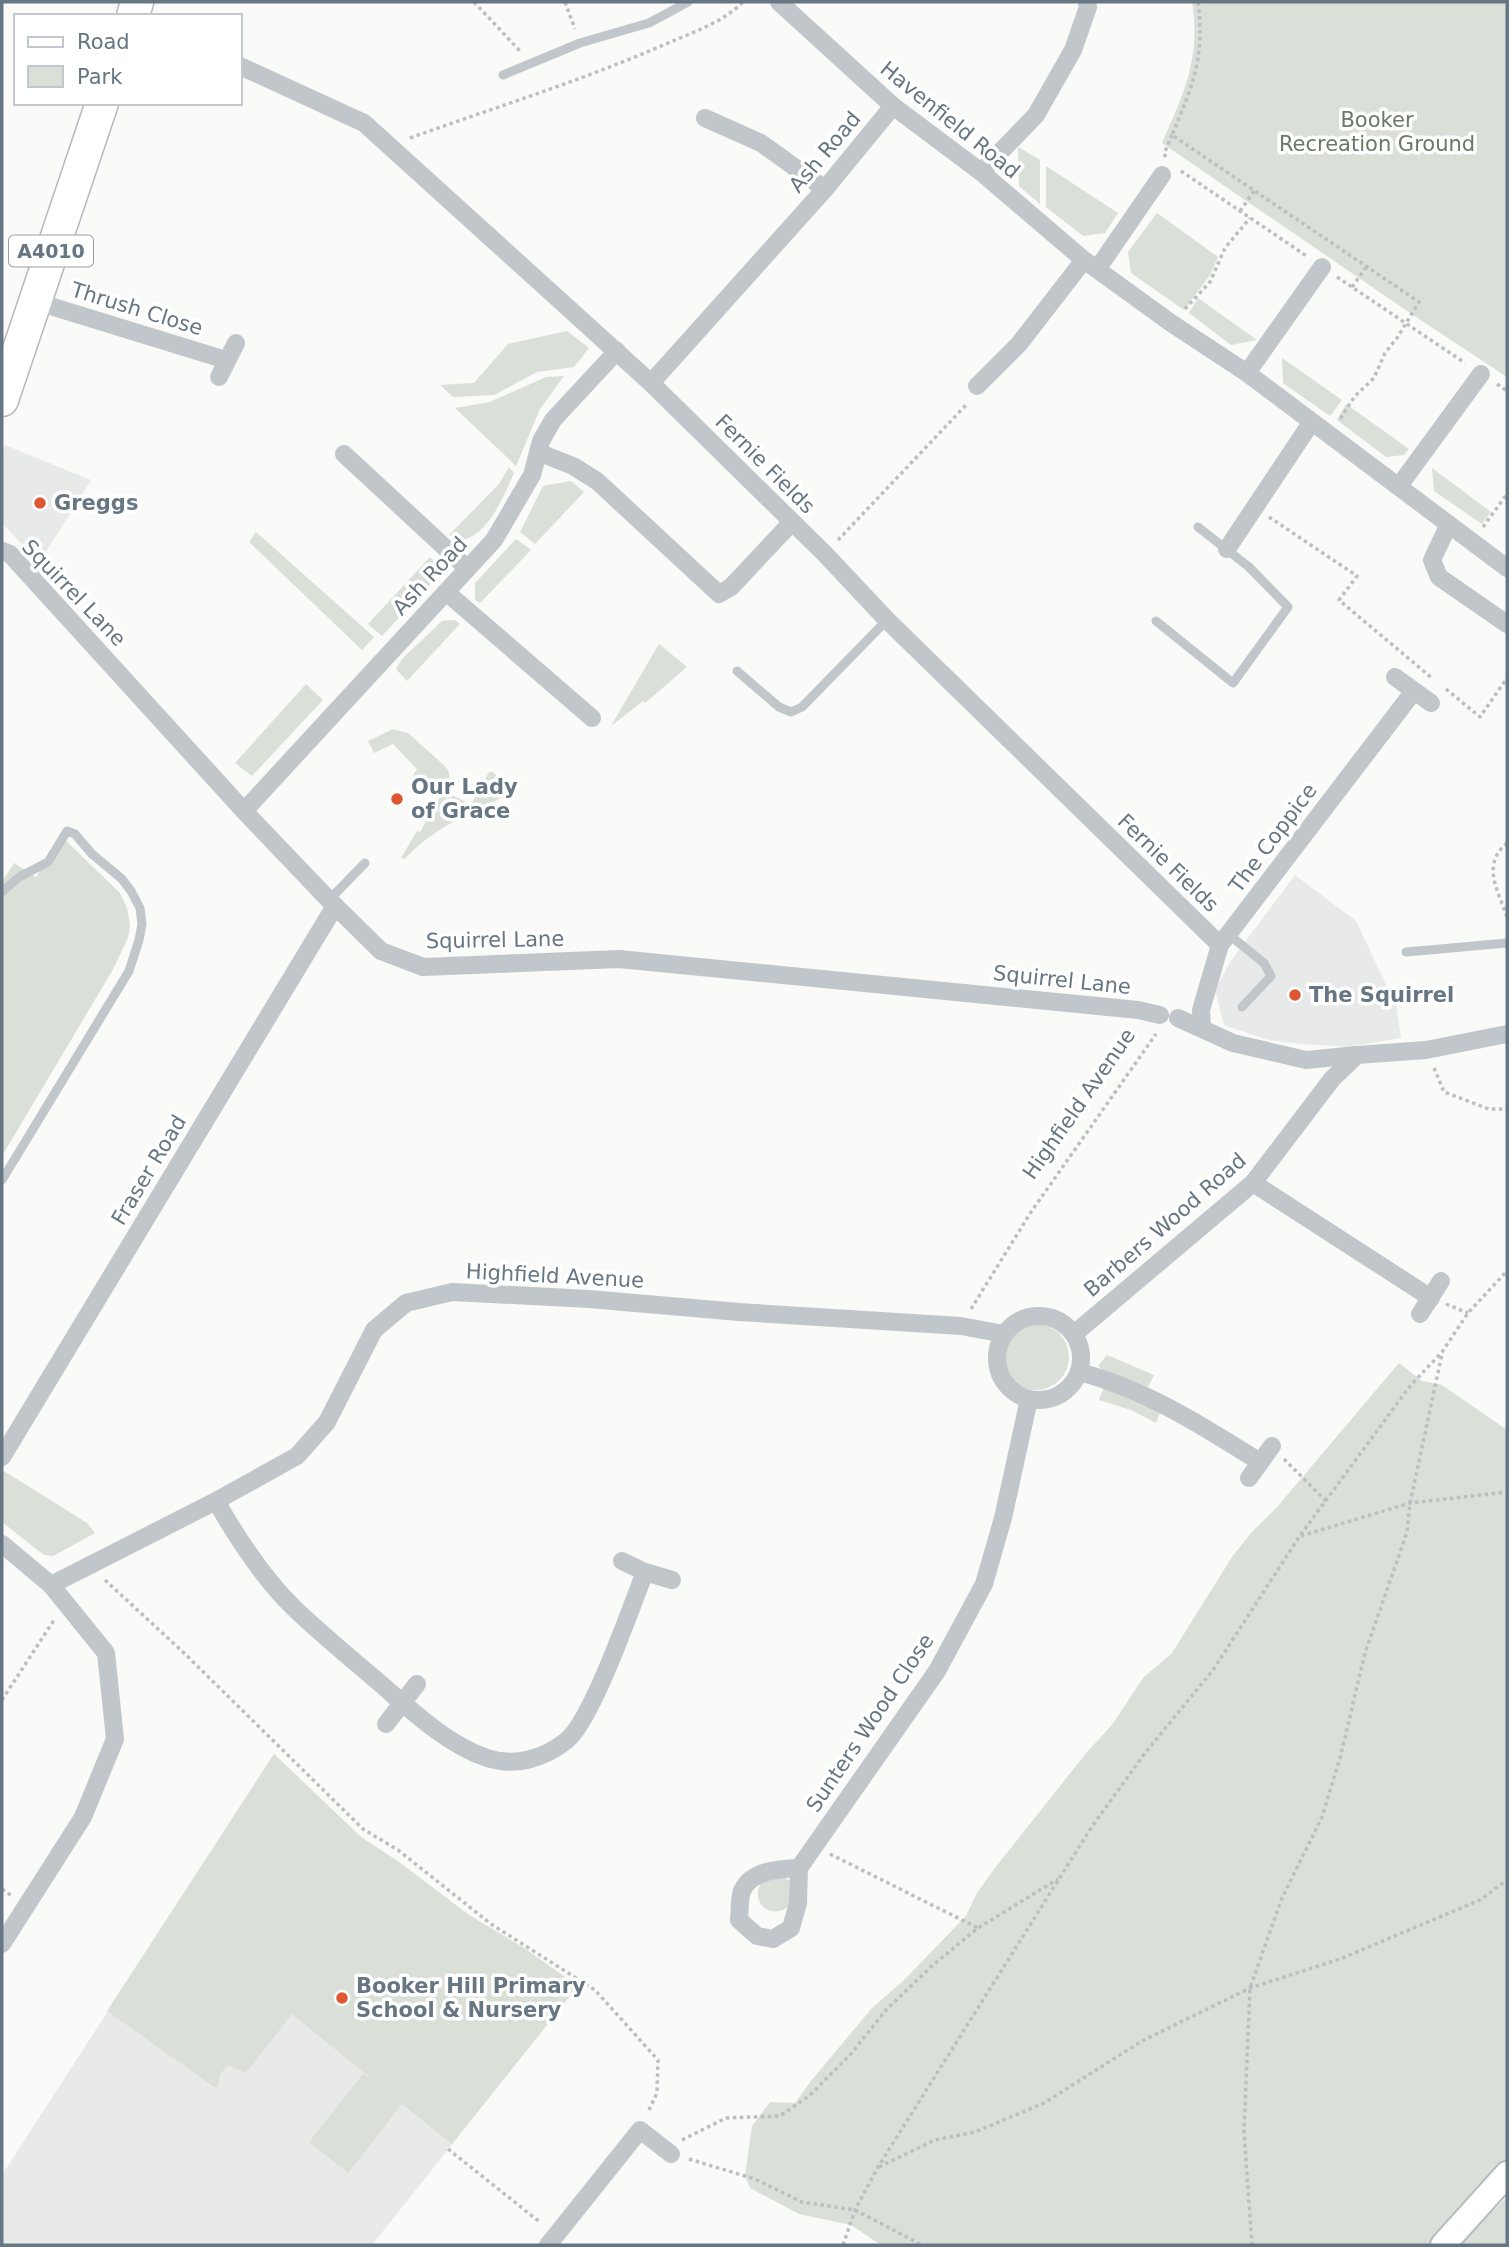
<svg xmlns="http://www.w3.org/2000/svg" width="1509" height="2247" viewBox="0 0 1509 2247" font-family="'DejaVu Sans',sans-serif">
<rect width="100%" height="100%" fill="#fafaf8"/>
<!-- built -->
<g fill="#e8e9e9">
<path d="M5,445L91,480L39,563L2,523V455Z"/>
<path d="M1295,875L1356,921L1391,995H1395L1401,1038L1348,1047L1301,1044L1268,1040L1224,1025L1215,990L1230,962Z"/>
<path d="M274,1754L361,1837L399,1862L469,1915L524,1948L578,1986L372,2245H2V2175Z"/>
</g>
<!-- green -->
<g fill="#dadfd7">
<path d="M1192,2H1507V377L1413,315L1162,143C1184,93 1201,58 1192,2Z"/>
<path d="M1018,147L1040,160V204L1019,186Z"/>
<path d="M1046,166L1118,213L1105,233L1083,236L1046,207Z"/>
<path d="M1157,213L1218,257L1210,275L1184,310L1131,273L1128,252Z"/>
<path d="M1198,298L1257,340L1231,345L1189,313Z"/>
<path d="M567,331L589,348L574,367L537,372L494,395L453,397L440,385L474,383L508,344Z"/>
<path d="M1282,358L1342,400L1330,416L1283,383Z"/>
<path d="M564,376L540,409L516,466L455,408L490,402L546,377Z"/>
<path d="M1346,404L1409,449L1404,455L1386,457L1337,420Z"/>
<path d="M509,467L514,473C503,497 489,535 460,541L449,535L499,484Z"/>
<path d="M1432,468L1491,512L1482,524L1434,491Z"/>
<path d="M571,481L584,492L535,544L520,532L543,486Z"/>
<path d="M256,532L374,637L362,650L249,542Z"/>
<path d="M516,539L531,550L480,603L475,600V583Z"/>
<path d="M430,557L435,563L434,580L382,636L368,624Z"/>
<path d="M455,620L460,624L407,681L396,669L402,659L442,621Z"/>
<path d="M659,644L687,667L645,703L643,701L611,726Z"/>
<path d="M306,684L323,700L252,776L235,763Z"/>
<path d="M393,729L408,733L446,767C453,777 447,781 443,790L471,805L489,772H493L513,792C475,811 433,827 405,859L401,858L417,831L420,832L440,797L417,784L415,787L409,783L417,769L393,744L374,753L368,741Z"/>
<path d="M63,838L120,893L127,908L130,925L128,938L112,971L2,1156V882L14,863L36,877Z"/>
<circle cx="1036" cy="1357" r="33"/>
<path d="M1107,1355L1154,1375L1148,1387L1101,1369L1098,1366Z"/>
<path d="M1399,1363L1422,1381L1442,1385L1507,1430V2164L1432,2245H881L851,2225L799,2214L750,2188L745,2176L752,2126L770,2102L795,2103L811,2081L872,2008L903,1981L966,1916L977,1893L995,1868L1087,1752L1112,1725L1143,1678L1172,1653L1232,1557L1251,1533L1278,1506Z"/>
<path d="M1104,1387L1161,1410L1156,1423L1131,1410L1099,1400Z"/>
<path d="M4,1471L87,1523L95,1533L53,1556L44,1555L2,1522V1474Z"/>
<path d="M274,1754L361,1837L399,1862L469,1915L524,1948L578,1986L452,2144L402,2104L348,2173L309,2142L363,2074L374,2081L292,2014L246,2073L228,2065L221,2073L217,2089L107,2011Z"/>
<path d="M781,1875L791,1882V1904C772,1923 747,1902 763,1880Z"/>
<path d="M1507,2195V2245H1458L1504,2200Z"/>
</g>
<g fill="none" stroke-linecap="round" stroke-linejoin="round">
<defs>
<path id="secondary" d="M1443,2245L1507,2174"/>
<g id="highway">
<path d="M133,16L137,2"/>
<path d="M2,400L102,103"/>
</g>
</defs>
<!-- secondary casing -->
<use href="#secondary" stroke="#b4babe" stroke-width="28"/>
<!-- highway casing -->
<use href="#highway" stroke="#b5b9bd" stroke-width="35"/>
<!-- path -->
<g stroke="#bcbfc2" stroke-width="3.5" stroke-dasharray="3.5 3.5" stroke-linecap="butt">
<path d="M474,2L520,51"/>
<path d="M565,2L575,29"/>
<path d="M1198,2C1205,57 1193,85 1172,135L1419,302L1397,338L1385,353L1374,378L1355,396L1340,419"/>
<path d="M410,138C496,107 584,80 668,43C694,32 723,22 743,2"/>
<path d="M1166,157L1164,154L1172,135"/>
<path d="M1181,171L1308,257"/>
<path d="M1240,211L1254,191"/>
<path d="M1337,277L1465,363"/>
<path d="M1352,287L1367,266"/>
<path d="M1185,309L1210,282L1225,248L1250,218"/>
<path d="M1497,384L1507,391"/>
<path d="M1269,517L1357,576L1339,600L1432,678"/>
<path d="M1483,527L1507,494"/>
<path d="M838,540L968,403"/>
<path d="M1446,689L1480,717L1507,678"/>
<path d="M1507,843C1481,865 1498,890 1507,917"/>
<path d="M1434,1068L1444,1092L1489,1109H1507"/>
<path d="M1446,1304L1468,1313"/>
<path d="M971,1309L1031,1212L1156,1034"/>
<path d="M1284,1459L1327,1502"/>
<path d="M1301,1536L1410,1503L1507,1492"/>
<path d="M105,1580L184,1653L363,1829L398,1850L491,1924L595,1990L658,2060L657,2093L648,2112"/>
<path d="M2,1700L54,1620"/>
<path d="M830,1854L978,1928"/>
<path d="M2,1889L12,1896"/>
<path d="M682,2140L726,2118L780,2116L809,2096L850,2055L887,2009L933,1965L978,1928L1058,1879"/>
<path d="M448,2149L541,2223"/>
<path d="M689,2159L755,2179L802,2202L855,2210L922,2245"/>
<path d="M879,2167L935,2140L975,2132L1044,2103L1142,2041L1250,1988L1340,1959L1480,1900L1507,1880"/>
<path d="M843,2245L855,2210L878,2167L1091,1828L1145,1753L1213,1670L1299,1537L1410,1386L1442,1352L1468,1313L1507,1271"/>
<path d="M1252,2245L1244,2131L1250,1988L1282,1898L1322,1817L1340,1758L1365,1653L1407,1532L1410,1503L1442,1354"/>
</g>
<!-- lane -->
<g stroke="#c1c6ca" stroke-width="9">
<path d="M503,75L580,43L649,23L688,2"/>
<path d="M1156,621L1233,683L1288,607L1249,567L1198,527"/>
<path d="M737,671L779,707L791,712L802,707L887,620"/>
<path d="M2,892L19,877L48,862L67,831L75,834L92,854L122,879L131,891L140,908L142,924L139,940L129,971L2,1180"/>
<path d="M329,900L365,863"/>
<path d="M1228,934L1264,963L1271,976L1242,1007"/>
<path d="M1406,952L1507,943"/>
</g>
<!-- street -->
<g stroke="#c1c6ca" stroke-width="18">
<path d="M779,2L893,106L981,172L1084,260L1171,323L1247,373L1507,568"/>
<path d="M240,66L364,123L651,383L825,554L887,620L1220,945"/>
<path d="M705,118L761,143L825,189"/>
<path d="M981,172L1036,115L1073,50L1088,7L1087,2"/>
<path d="M1098,268L1162,175"/>
<path d="M34,301L226,360"/>
<path d="M1247,373L1322,267"/>
<path d="M219,377L236,343"/>
<path d="M651,383L825,189L893,106"/>
<path d="M977,386L1019,344L1084,260"/>
<path d="M538,452L573,466L597,481L719,594L731,587L792,522"/>
<path d="M344,454L467,568"/>
<path d="M1399,486L1481,374"/>
<path d="M1448,526L1432,560L1439,577L1507,624"/>
<path d="M1227,549L1311,423"/>
<path d="M2,551L10,554L244,811L329,900L381,951L423,967L619,959L1138,1010L1160,1015"/>
<path d="M446,592L592,718"/>
<path d="M1395,677L1431,703"/>
<path d="M244,811L494,540L532,475L541,441L553,420L617,351"/>
<path d="M1178,1018L1233,1043L1306,1060L1357,1055"/>
<path d="M1202,1028L1201,1010L1220,945L1414,691"/>
<path d="M1253,1183L1431,1298"/>
<path d="M1420,1314L1441,1281"/>
<circle cx="1039" cy="1358" r="42"/>
<path d="M1074,1334L1253,1183L1332,1079L1357,1055L1426,1050L1507,1034"/>
<path d="M1079,1372C1145,1389 1203,1426 1260,1462"/>
<path d="M2,1457L335,906"/>
<path d="M1249,1478L1272,1446"/>
<path d="M216,1501C236,1536 265,1580 294,1608C322,1635 353,1660 382,1685C413,1712 448,1745 487,1758C515,1767 543,1759 566,1741C592,1721 631,1607 645,1572"/>
<path d="M2,1544L51,1585L106,1653L115,1739L83,1817L2,1944"/>
<path d="M622,1561L645,1572L672,1580"/>
<path d="M51,1585L216,1501L297,1456L327,1422L374,1330L406,1303L452,1292L589,1299L739,1312L961,1326L1004,1334"/>
<path d="M386,1724L417,1684"/>
<path d="M799,1868C780,1869 751,1870 742,1891C739,1899 740,1912 739,1920L757,1936L773,1939L791,1928L798,1903L799,1868L937,1671L984,1584L1003,1518L1029,1399"/>
<path d="M548,2245L640,2130L671,2154"/>
</g>
<!-- secondary -->
<use href="#secondary" stroke="#fff" stroke-width="24"/>
<!-- highway -->
<use href="#highway" stroke="#fff" stroke-width="32"/>
</g>
<!-- markers -->
<g fill="#df5732" stroke="#fff" stroke-width="2.5">
<circle cx="40" cy="503" r="7"/>
<circle cx="397" cy="799" r="7"/>
<circle cx="1295" cy="995" r="7"/>
<circle cx="342" cy="1998" r="7"/>
</g>
<g text-anchor="middle" stroke-width="7" stroke-linejoin="round" paint-order="stroke">
<!-- shield labels -->
<rect fill="#fff" stroke="#949fa8" stroke-width="2" x="9" y="235.5" width="84" height="31" rx="5"/>
<g font-size="19" font-weight="bold" fill="#667682">
<text x="51" y="258">A4010</text>
</g>
<!-- street labels -->
<g font-size="21" fill="#667682" stroke="#fff">
<text transform="translate(950 120) rotate(39)" y="7">Havenfield Road</text>
<text transform="translate(825 152) rotate(-50)" y="7">Ash Road</text>
<text transform="translate(137 309) rotate(17)" y="7">Thrush Close</text>
<text transform="translate(765 464) rotate(45)" y="7">Fernie Fields</text>
<text transform="translate(430 576) rotate(-47)" y="7">Ash Road</text>
<text transform="translate(74 593) rotate(46)" y="7">Squirrel Lane</text>
<text transform="translate(1273 838) rotate(-53)" y="7">The Coppice</text>
<text transform="translate(1168 863) rotate(44)" y="7">Fernie Fields</text>
<text transform="translate(495 940) rotate(-1)" y="7">Squirrel Lane</text>
<text transform="translate(1062 980) rotate(6)" y="7">Squirrel Lane</text>
<text transform="translate(1079 1104) rotate(-55)" y="7">Highfield Avenue</text>
<text transform="translate(149 1170) rotate(-59)" y="7">Fraser Road</text>
<text transform="translate(1165 1225) rotate(-41)" y="7">Barbers Wood Road</text>
<text transform="translate(555 1276) rotate(3)" y="7">Highfield Avenue</text>
<text transform="translate(870 1723) rotate(-56)" y="7">Sunters Wood Close</text>
</g>
<!-- park labels -->
<g font-size="21" fill="#687a64" stroke="#fff">
<text x="1377" y="127">Booker<tspan x="1377" dy="24">Recreation Ground</tspan></text>
</g>
<!-- poi labels -->
<g font-size="21" font-weight="bold" fill="#667682" stroke="#fff" text-anchor="start">
<text x="54" y="510">Greggs</text>
<text x="411" y="794">Our Lady<tspan x="411" dy="24">of Grace</tspan></text>
<text x="1309" y="1002">The Squirrel</text>
<text x="356" y="1993">Booker Hill Primary<tspan x="356" dy="24">School &amp; Nursery</tspan></text>
</g>
</g>
<!-- border -->
<rect width="1509" height="2247" fill="none" stroke="#667682" stroke-width="7"/>
<!-- legend -->
<rect x="14" y="14" width="228" height="91" fill="#ffffff" stroke="#c2c8cd" stroke-width="2"/>
<rect x="28" y="37" width="35" height="10" fill="#ffffff" stroke="#c2c8cd" stroke-width="2"/>
<text x="77" y="49" font-size="21" fill="#667682">Road</text>
<rect x="28" y="66" width="35" height="21" fill="#dadfd7" stroke="#c2c8cd" stroke-width="2"/>
<text x="77" y="84" font-size="21" fill="#667682">Park</text>
</svg>
